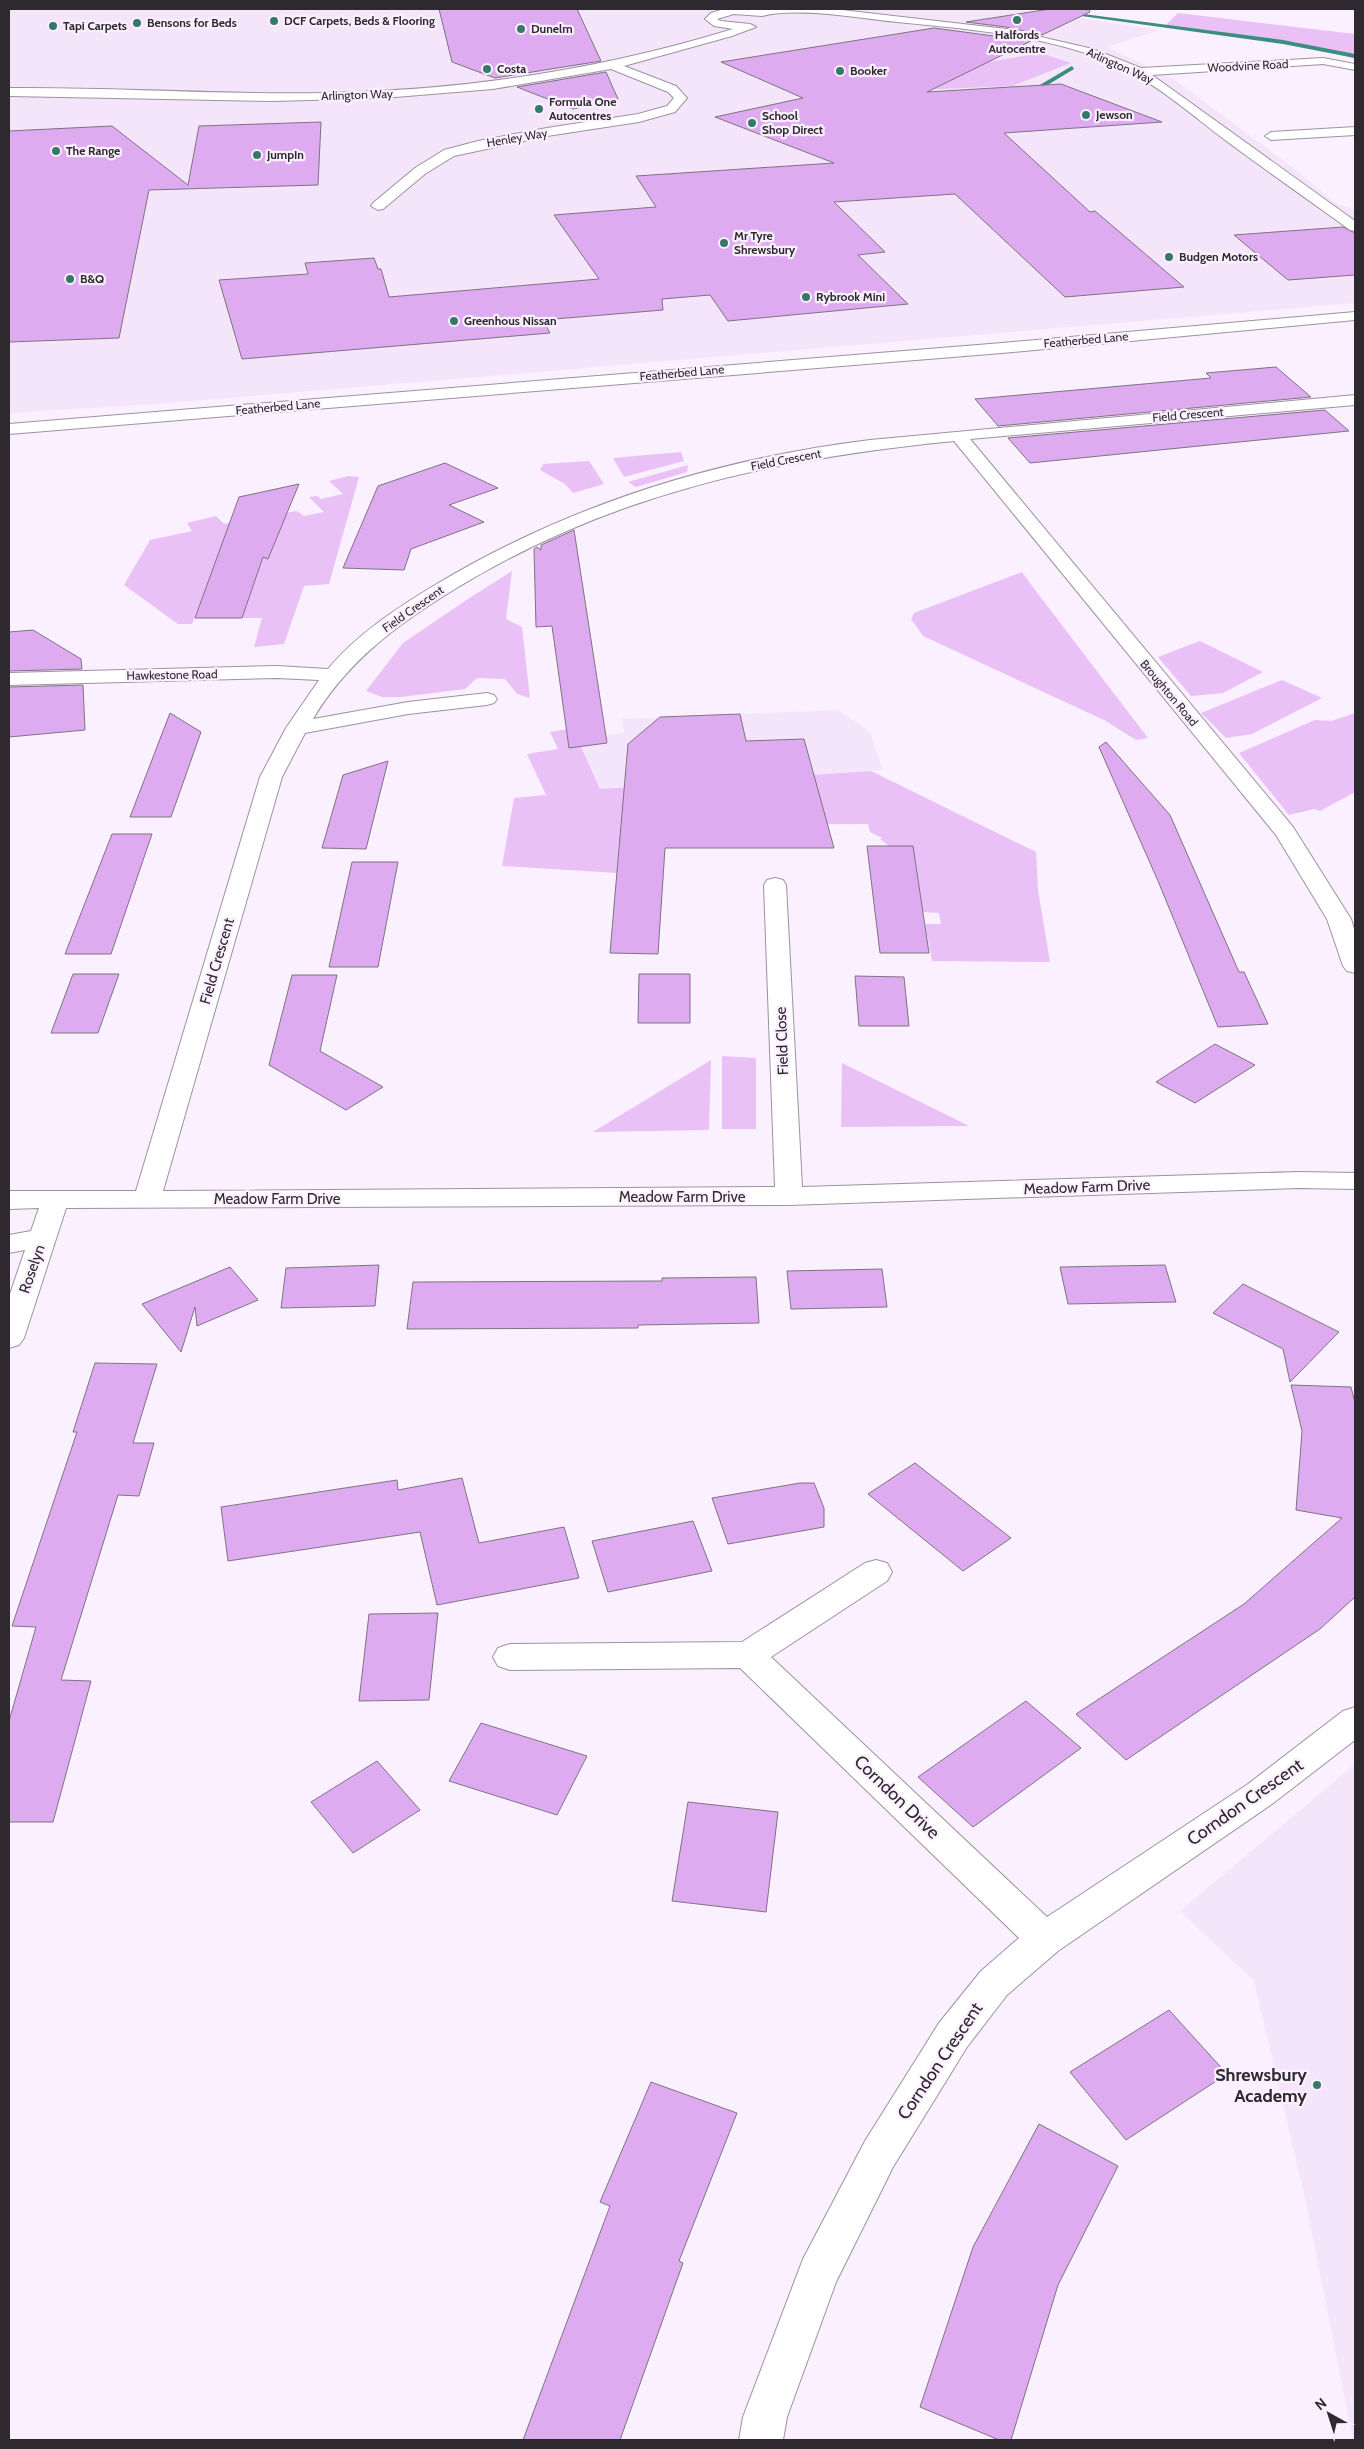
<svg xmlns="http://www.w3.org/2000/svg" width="1364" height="2449" viewBox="0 0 1364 2449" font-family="Cabin,sans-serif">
<rect width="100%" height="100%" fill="#fbf0ff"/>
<!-- built -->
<g fill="#f5e5fb">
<path d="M9,9H1016L1160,30L1107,47L1174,79L1300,173L1335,203L1355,210V303L157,404L9,413Z"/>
<path d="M838,710L870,732L883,770L599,789L576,739L624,733L622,719Z"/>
<path d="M1355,1764V2440H1353L1303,2189L1254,1981L1180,1911Z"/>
</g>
<!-- green -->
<g fill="#e9c1f7">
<path d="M1178,13L1355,34V59L1295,42L1165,26Z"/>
<path d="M1041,53L1071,63L1012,86L918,90L890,79Z"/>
<path d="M681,452L684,461L624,477L613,458Z"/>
<path d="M589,461L604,484L573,493L565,484L540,470L543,464Z"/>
<path d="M688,465L687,472L636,487L628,482Z"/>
<path d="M348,476L359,477L329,584L304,586L284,644L254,647L262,618H242L253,584L214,599H202L192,624H178L124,585L150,540L192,531L187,523L216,516L224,524L297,511L304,516L324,512L309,497L317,496L321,499L343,494L329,481Z"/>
<path d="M512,571L506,619L522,627L530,698L517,694L505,679L477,678L465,689L401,697H382L366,691L403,643L468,599Z"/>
<path d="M1022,572L1032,586L1148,738L1136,740L1104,720L923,636L911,619L914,613Z"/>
<path d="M1200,641L1263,672L1223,693L1191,696L1158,657Z"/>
<path d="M1282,680L1322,698L1252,734L1226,738L1201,713Z"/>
<path d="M1355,713V792L1320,811L1314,809L1289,815L1239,753L1315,720L1331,721Z"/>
<path d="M568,729L581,747L600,789L871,771L1036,852L1038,890L1050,962L932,961L925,924H941L939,913L923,912L913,846H889L880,839L882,838L870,832L868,824L682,825L617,873L502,866L514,798L546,795L527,754L558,749L550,732Z"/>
<path d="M722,1056L756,1058V1129H722Z"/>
<path d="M711,1060L709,1130L593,1132Z"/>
<path d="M842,1063L969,1126L841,1127Z"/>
</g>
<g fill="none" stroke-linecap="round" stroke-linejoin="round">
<!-- stream -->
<g fill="#3c8d7e" fill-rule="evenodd">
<path d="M1031,9H1045L1283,40L1355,54V58L1283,44Z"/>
<path d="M1072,66L1074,69L1036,92L1023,91L1033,89Z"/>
</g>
</g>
<!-- building -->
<g fill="#deabf0" stroke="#7d7381">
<path d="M439,9H577L601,61L495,78L452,62Z"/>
<path d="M1050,9H1089L1090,12L1042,35L1006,27L966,22Z"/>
<path d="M934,28L1031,41L927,92L1061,84L1162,122L1004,133L1090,212L1095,211L1184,287L1065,297L955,194L834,202L885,252L858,255L908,304L728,321L710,295L662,299L663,310L543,320L550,333L242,359L219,280L308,274L305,263L374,258L378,269H381L389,297L599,279L554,215L656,207L636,176L834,163L715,117L803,98L721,62Z"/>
<path d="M606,72L618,99L573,109L517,87Z"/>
<path d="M321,122L318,185L149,190L119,338L9,342V131L112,126L188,185L199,126Z"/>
<path d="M1343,227L1355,233V275L1288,280L1234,235Z"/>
<path d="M1276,367L1311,397L998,426L975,399L1211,378L1206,373Z"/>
<path d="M1325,410L1349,431L1030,463L1008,438Z"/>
<path d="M445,463L498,488L449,505L484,522L411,549L404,570L343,568L378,486Z"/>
<path d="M299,484L268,559L263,557L242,618H195L239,497Z"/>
<path d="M574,530L607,743L569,748L552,626L536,627L534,549L537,547L541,550V545Z"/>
<path d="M33,630L81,659L82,669L9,671V632Z"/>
<path d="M83,685L85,730L9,737V687Z"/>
<path d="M170,713L201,732L171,817H130Z"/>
<path d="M740,714L746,741L804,739L834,848H665L658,954L610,953L628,744L660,717Z"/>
<path d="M1106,742L1170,815L1239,972H1244L1268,1024L1218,1027L1158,881L1099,747Z"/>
<path d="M388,761L366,849L322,848L343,775Z"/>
<path d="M112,834H152L111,954H65Z"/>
<path d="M867,846H913L929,953H880Z"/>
<path d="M352,862H398L378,967H329Z"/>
<path d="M73,974H119L98,1033H51Z"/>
<path d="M639,974H690V1023H638Z"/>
<path d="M292,975H337L320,1051L383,1087L346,1110L269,1065Z"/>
<path d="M855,976L904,977L909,1026H859Z"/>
<path d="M1215,1044L1255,1065L1195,1103L1156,1082Z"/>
<path d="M379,1265L375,1306L281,1308L286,1268Z"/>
<path d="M1165,1265L1176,1302L1068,1304L1060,1267Z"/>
<path d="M230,1267L258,1300L197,1326L195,1307L181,1352L142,1304Z"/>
<path d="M882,1269L887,1307L791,1309L787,1271Z"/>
<path d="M756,1277L759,1323L638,1325V1328L407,1329L413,1282L662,1281V1278Z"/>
<path d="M1243,1284L1339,1332L1290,1382L1283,1349L1213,1313Z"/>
<path d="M95,1363L157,1364L133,1443H154L139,1496L118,1495L61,1680L91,1681L53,1822H9V1721L36,1627L12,1626L77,1432H73Z"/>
<path d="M1291,1385L1351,1387L1355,1403V1597L1320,1629L1126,1760L1076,1714L1244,1604L1342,1518L1296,1510L1302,1431Z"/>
<path d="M915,1463L1011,1538L963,1571L868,1494Z"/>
<path d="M462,1478L479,1543L564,1527L579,1578L437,1605L420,1532L228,1561L221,1507L397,1480L398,1490Z"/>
<path d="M800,1483H814L824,1508V1527L728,1544L712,1498Z"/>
<path d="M693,1521L712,1571L608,1592L592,1541Z"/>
<path d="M438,1613L429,1700L359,1701L369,1614Z"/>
<path d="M1026,1701L1081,1748L973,1827L918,1777Z"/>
<path d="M481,1723L587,1756L557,1815L449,1781Z"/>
<path d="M377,1761L420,1810L353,1853L311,1802Z"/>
<path d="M688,1802L778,1812L766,1912L672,1901Z"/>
<path d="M1169,2010L1227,2074L1126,2140L1070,2072Z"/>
<path d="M651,2082L737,2113L679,2261L683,2263L620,2440H523L610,2206L600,2202Z"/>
<path d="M1039,2124L1118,2166L1058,2285L1011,2440H999L920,2407L973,2247Z"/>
</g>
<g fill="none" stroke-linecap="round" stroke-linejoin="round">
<defs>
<g id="minor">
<path d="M724,9H833L1006,29L1093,49L1141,68L1323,58L1355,64V70L1323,64L1152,75L1355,221V231L1350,230C1307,199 1264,169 1221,137C1186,110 1153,81 1112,63C1045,35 968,29 897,22C858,18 798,7 762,16L734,14L717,19L721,21L750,24L756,27L732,36L624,66L676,86L687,98L675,112L639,122L547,136L454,156L425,174L383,209L378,210L371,206L373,203L415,168L444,150L478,141L547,128L638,114L667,106L674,98L668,92L611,69L493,89L383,98L273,101L9,96V88C115,87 221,95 327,93C466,90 600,70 733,29L714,26L705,19L711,13Z"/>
<path d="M1355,127V135L1271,140L1265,136L1271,132Z"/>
<path d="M1355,312V320L1002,353L9,434V424L1002,343Z"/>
<path d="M1355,395V405L970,439L1293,827L1351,919L1355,932V973L1347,971L1343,966L1327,919L1276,835L954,441C773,459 612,493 455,589C398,624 347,661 313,719L408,702L487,693L494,695L497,699L494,703L487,705L408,714L305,733L282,777L163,1191L775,1187L764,885L767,880L775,878L783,880L786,885L802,1187L1299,1172L1355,1173V1189L1299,1188L789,1205L66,1208L24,1338L19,1345L9,1348V1297L25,1250L9,1253V1235L31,1231L39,1208L9,1209V1191H136L260,777L286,728L319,680L277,678L9,685V673L277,666L328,669C357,634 397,608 435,585C568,505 716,459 870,440Z"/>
<path d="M876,1560L887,1563L892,1572L887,1581L771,1657L1047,1917L1248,1784L1343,1711L1355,1707V1740L1272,1804L1058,1951L1007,1995L967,2047L893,2167L836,2282L787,2417L783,2440H739L743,2417L803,2259L865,2141L939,2023L981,1971L1019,1938L740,1668L510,1670L498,1666L493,1657L498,1648L510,1644L742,1642L865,1563Z"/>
</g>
</defs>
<!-- minor casing -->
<use href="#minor" stroke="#9c92a0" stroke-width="2"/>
<!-- minor -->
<use href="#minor" fill="#fff" fill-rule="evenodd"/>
</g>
<!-- markers -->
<g fill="#357768" stroke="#fbf0ff" stroke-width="2">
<circle cx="1017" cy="20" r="5"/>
<circle cx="274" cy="21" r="5"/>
<circle cx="137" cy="23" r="5"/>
<circle cx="53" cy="26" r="5"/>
<circle cx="521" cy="29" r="5"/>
<circle cx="487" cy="69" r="5"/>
<circle cx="840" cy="71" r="5"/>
<circle cx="539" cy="109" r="5"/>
<circle cx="1086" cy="115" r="5"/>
<circle cx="752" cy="123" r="5"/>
<circle cx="56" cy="151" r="5"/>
<circle cx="257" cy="155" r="5"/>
<circle cx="724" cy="243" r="5"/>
<circle cx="1169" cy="257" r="5"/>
<circle cx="70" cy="279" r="5"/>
<circle cx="806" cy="297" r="5"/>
<circle cx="454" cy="321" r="5"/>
<circle cx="1317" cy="2085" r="5"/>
</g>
<g text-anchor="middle" stroke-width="4.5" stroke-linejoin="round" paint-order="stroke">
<!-- far-poi labels -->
<g font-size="12" font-weight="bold" fill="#2d292f" stroke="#fbf0ff" text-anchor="start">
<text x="284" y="25">DCF Carpets, Beds &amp; Flooring</text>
<text x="147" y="27">Bensons for Beds</text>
<text x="63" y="30">Tapi Carpets</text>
<text x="531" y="33">Dunelm</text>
<text x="1017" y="39" text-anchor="middle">Halfords<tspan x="1017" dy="14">Autocentre</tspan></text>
<text x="497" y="73">Costa</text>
<text x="850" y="75">Booker</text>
<text x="549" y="106">Formula One<tspan x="549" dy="14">Autocentres</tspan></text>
<text x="1096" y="119">Jewson</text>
<text x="762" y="120">School<tspan x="762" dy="14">Shop Direct</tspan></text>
<text x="66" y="155">The Range</text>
<text x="267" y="159">JumpIn</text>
<text x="734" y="240">Mr Tyre<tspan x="734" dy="14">Shrewsbury</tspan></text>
<text x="1179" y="261">Budgen Motors</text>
<text x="80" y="283">B&amp;Q</text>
<text x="816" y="301">Rybrook Mini</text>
<text x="464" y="325">Greenhous Nissan</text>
</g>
<!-- far-street labels -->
<g font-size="12" fill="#2d292f" stroke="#fbf0ff">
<text transform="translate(1120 66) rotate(24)" y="4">Arlington Way</text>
<text transform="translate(1248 66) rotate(-3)" y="4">Woodvine Road</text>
<text transform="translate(357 95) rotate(-2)" y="4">Arlington Way</text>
<text transform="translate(517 138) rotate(-10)" y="4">Henley Way</text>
<text transform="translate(1086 340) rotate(-5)" y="4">Featherbed Lane</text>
<text transform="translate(682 373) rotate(-5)" y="4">Featherbed Lane</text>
<text transform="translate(278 407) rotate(-5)" y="4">Featherbed Lane</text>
<text transform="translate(1188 415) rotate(-5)" y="4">Field Crescent</text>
<text transform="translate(786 460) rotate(-11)" y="4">Field Crescent</text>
<text transform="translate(413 609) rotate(-35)" y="4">Field Crescent</text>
<text transform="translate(172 675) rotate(-1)" y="4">Hawkestone Road</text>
<text transform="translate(1169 693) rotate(50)" y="4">Broughton Road</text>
</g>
<!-- street labels -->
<g font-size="15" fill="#2d292f" stroke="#fbf0ff">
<text transform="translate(217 961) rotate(-74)" y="5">Field Crescent</text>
<text transform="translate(782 1041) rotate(-92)" y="5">Field Close</text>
<text transform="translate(1087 1187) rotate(-2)" y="5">Meadow Farm Drive</text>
<text x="682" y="1202">Meadow Farm Drive</text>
<text x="277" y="1204">Meadow Farm Drive</text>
<text transform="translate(32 1269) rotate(-71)" y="5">Roselyn</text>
</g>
<!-- near-street labels -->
<g font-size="18" fill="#2d292f" stroke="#fbf0ff">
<text transform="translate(897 1797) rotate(44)" y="6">Corndon Drive</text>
<text transform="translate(1245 1802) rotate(-35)" y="6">Corndon Crescent</text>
<text transform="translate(940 2061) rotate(-56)" y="6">Corndon Crescent</text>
</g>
<!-- near-poi labels -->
<g font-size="18" font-weight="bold" fill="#2d292f" stroke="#fbf0ff" text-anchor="end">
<text x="1307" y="2081">Shrewsbury<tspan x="1307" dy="21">Academy</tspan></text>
</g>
</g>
<!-- border -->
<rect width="1364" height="2449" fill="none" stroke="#2d292f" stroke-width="20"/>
<!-- north arrow -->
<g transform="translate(1329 2414) rotate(321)" stroke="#fbf0ff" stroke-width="4" paint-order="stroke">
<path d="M0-4L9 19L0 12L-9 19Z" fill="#2d292f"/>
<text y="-8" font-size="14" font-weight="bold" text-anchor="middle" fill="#2d292f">N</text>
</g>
</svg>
